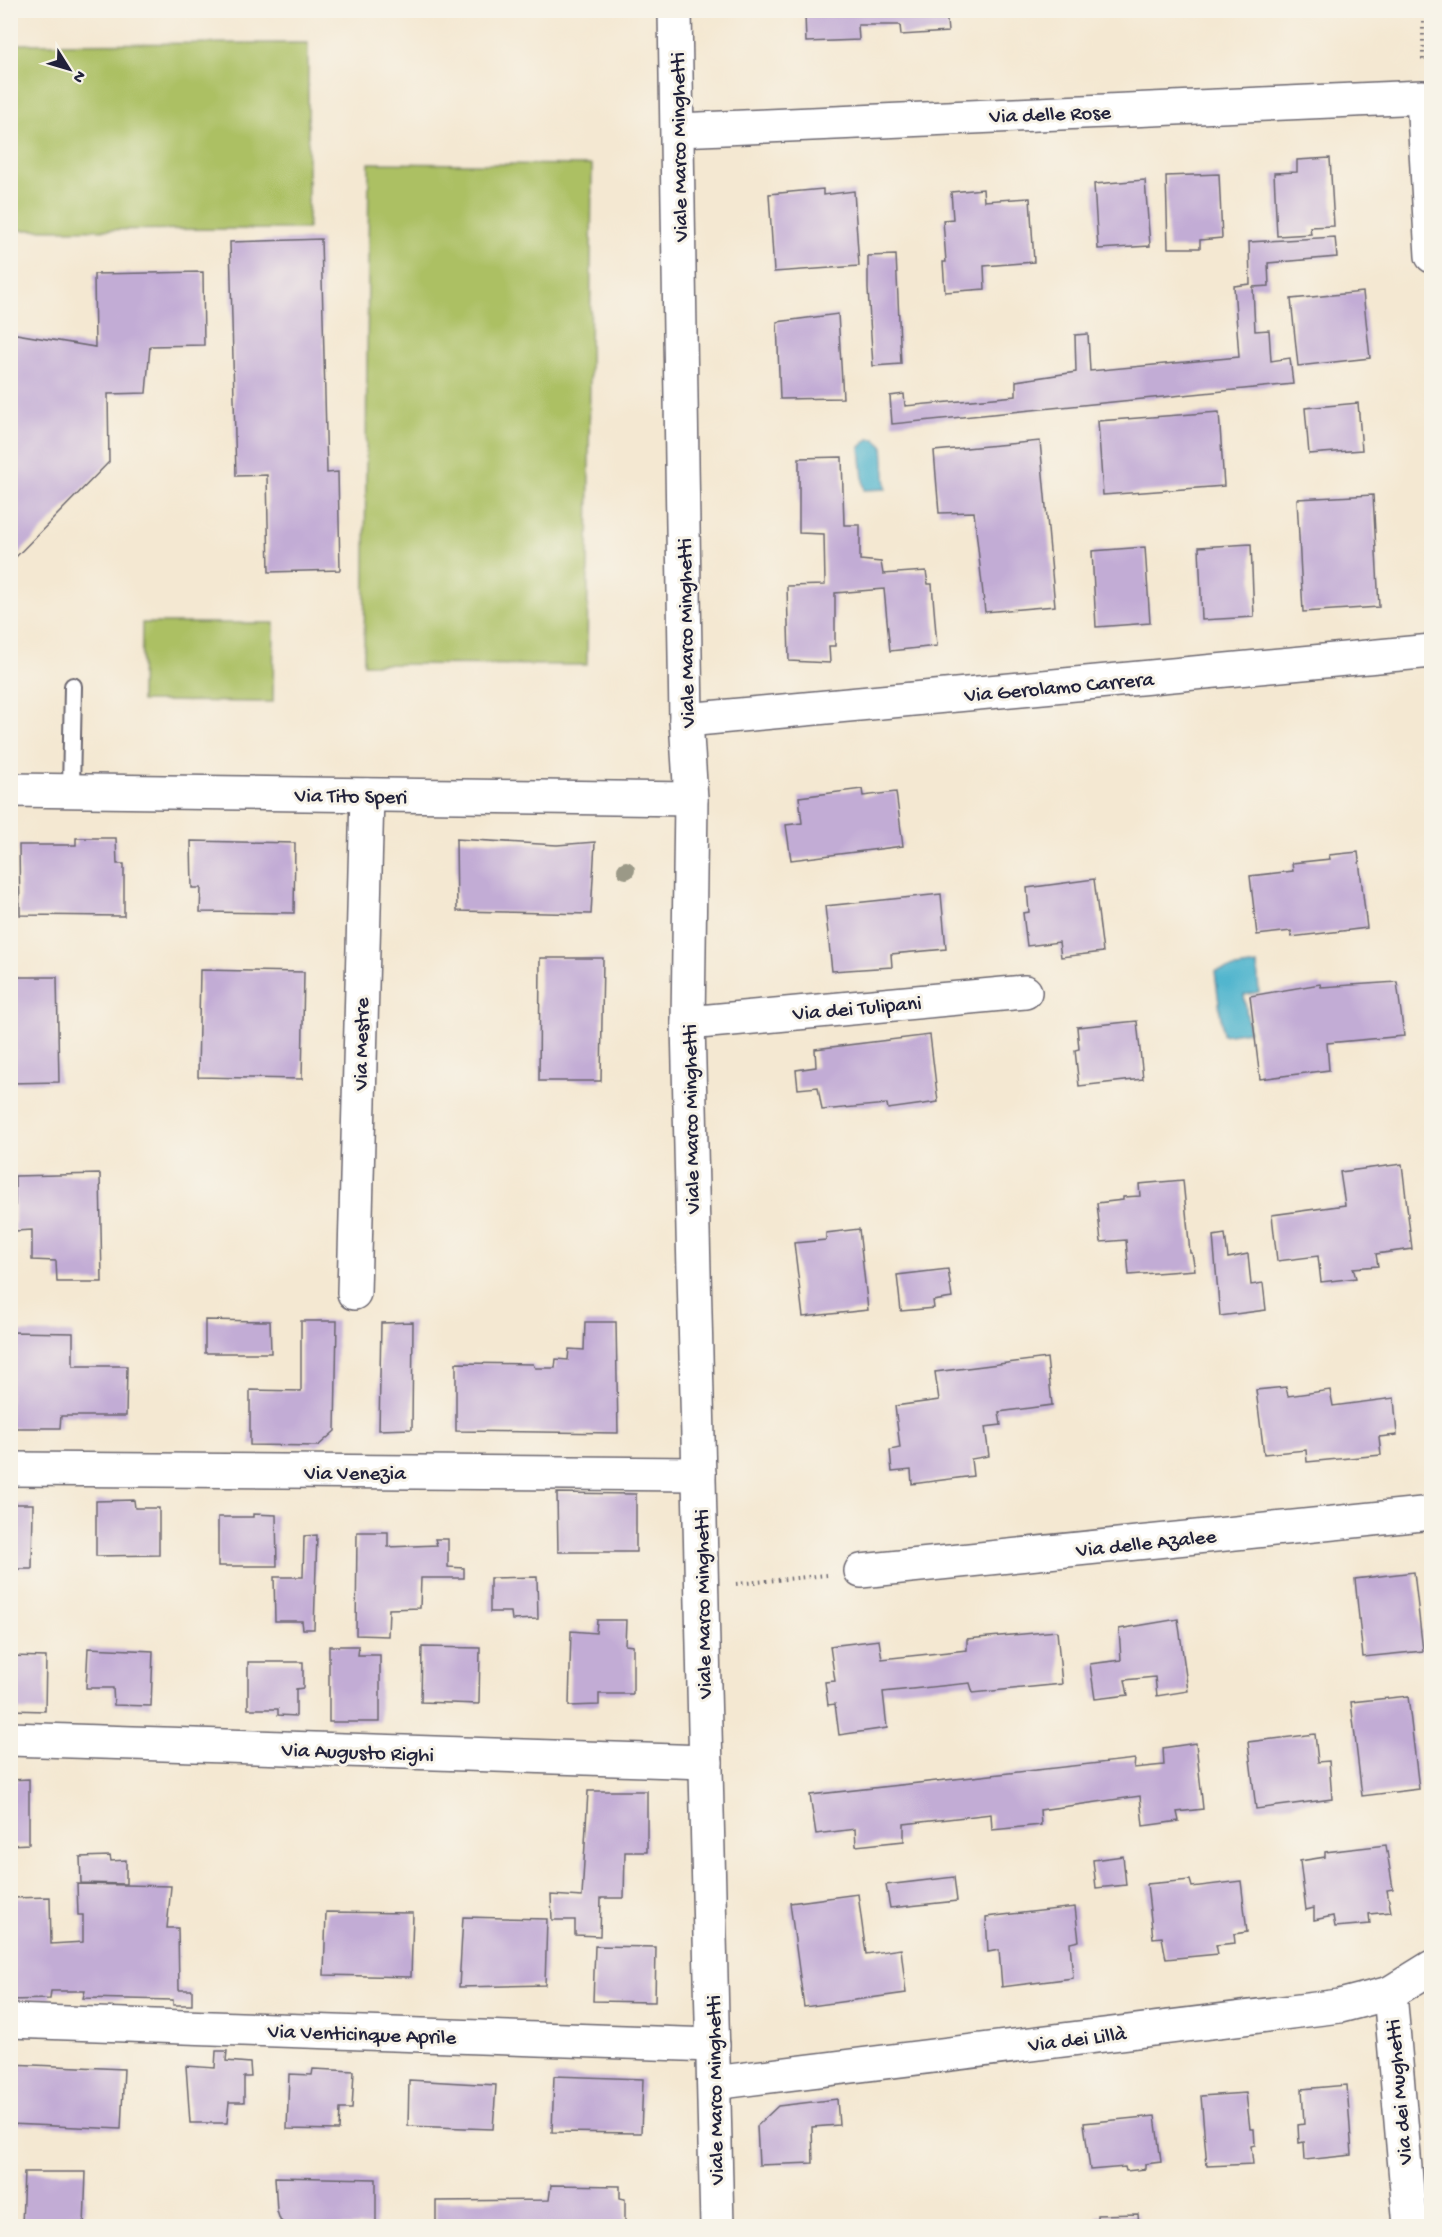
<svg xmlns="http://www.w3.org/2000/svg" width="1442" height="2237" viewBox="0 0 1442 2237" font-family="'Gochi Hand',sans-serif">
<rect width="100%" height="100%" fill="#f7f3e8"/>
<filter id="ink" filterUnits="userSpaceOnUse"><feTurbulence type="fractalNoise" baseFrequency=".0167" numOctaves="2"/><feDisplacementMap in="SourceGraphic" scale="12" xChannelSelector="R" yChannelSelector="G"/><feConvolveMatrix kernelMatrix="1 2 1 2 8 2 1 2 1" color-interpolation-filters="sRGB"/></filter>
<filter id="wash" filterUnits="userSpaceOnUse"><feTurbulence type="fractalNoise" baseFrequency=".008" numOctaves="4" result="noise"/><feDisplacementMap in="SourceGraphic" scale="24" xChannelSelector="R" yChannelSelector="G"/><feGaussianBlur stdDeviation="1.35" result="paint"/><feColorMatrix in="noise" values="0 0 0 0 0 0 0 0 0 0 0 0 0 0 0 0 0 1.4 0 .05"/><feComposite in="paint" operator="in"/></filter>
<g filter="url(#wash)">
<rect width="100%" height="100%" fill="#f4e8d2"/>
<!-- green -->
<g fill="#acc064" stroke="#677150" stroke-width="1.5">
<path d="M308,43V229L11,230V44Z"/>
<path d="M369,163L592,165L587,665L364,664Z"/>
<path d="M142,623H274L273,702L141,701Z"/>
</g>
<!-- water -->
<g fill="#4eb4cd" stroke="#386b84" stroke-width="1.5">
<path d="M869,439H875L883,446L886,489L864,490L860,447Z"/>
<path d="M1257,965L1259,992L1244,995L1249,1031L1223,1035L1215,971Z"/>
</g>
<g id="blocks">
<!-- building -->
<g fill="#c2acd5">
<path d="M781,10H946L948,32L901,35L900,25H858L859,40L806,42L805,14L781,15Z"/>
<path d="M1330,158L1334,226L1310,227L1311,234L1277,236L1274,173L1297,172V160Z"/>
<path d="M1219,174L1222,238L1200,240V248H1168L1166,176Z"/>
<path d="M1145,180L1150,246L1098,249L1094,184Z"/>
<path d="M823,189V195L854,191L859,266L774,272L769,194Z"/>
<path d="M983,189L984,201L1030,198L1034,262L984,266L985,289L945,292L943,262H946L943,220L953,219L951,192Z"/>
<path d="M1335,237L1337,257L1268,263L1269,286L1253,287L1255,331L1269,330L1271,361L1290,358L1293,384L892,424L890,396L904,394L905,406L1016,396V381L1076,372L1075,335L1088,334L1090,371L1239,357L1234,286L1250,284L1249,242Z"/>
<path d="M321,239L327,473L338,472L340,570L269,572L267,475L236,476L230,242Z"/>
<path d="M896,255L901,364L873,366L868,289V256Z"/>
<path d="M203,272L204,345L150,346L146,393L108,394L109,462L10,563V333L95,347L94,274Z"/>
<path d="M1363,292L1370,358L1298,366L1291,299Z"/>
<path d="M838,314L843,398L780,399L777,322Z"/>
<path d="M1358,403L1362,450L1309,454L1305,408Z"/>
<path d="M1219,412L1224,486L1103,495L1098,421Z"/>
<path d="M1040,441L1055,606L985,612L974,512L939,513L934,451Z"/>
<path d="M842,457L844,525H860V560L881,562L883,574L926,571L928,584H932L937,646L890,651L884,589L835,593V646H829L830,663L789,661L787,586L825,585L824,534L799,533V458Z"/>
<path d="M1373,495L1379,607L1303,612L1297,499Z"/>
<path d="M1251,544L1254,617L1202,620L1199,547Z"/>
<path d="M1145,547L1150,623L1096,627L1092,551Z"/>
<path d="M862,789L863,796L896,792L903,846L791,860L786,825L802,823L799,797Z"/>
<path d="M76,838H116L117,864H124V916L20,915L19,845H76Z"/>
<path d="M456,839L557,845L595,842L591,914L457,911Z"/>
<path d="M191,841L295,843L294,913L200,912L201,888H192Z"/>
<path d="M1358,852L1367,928L1291,937V931L1257,935L1250,876L1293,871L1292,863L1330,859L1329,855Z"/>
<path d="M1094,879L1103,952L1061,957L1059,942L1027,946L1023,913L1029,912L1027,888Z"/>
<path d="M941,894L946,949L891,954L892,967L832,971L825,906Z"/>
<path d="M540,958H603L601,1081H539Z"/>
<path d="M200,970L304,972L302,1079L198,1077Z"/>
<path d="M10,977H57L59,1082L10,1083Z"/>
<path d="M1397,982L1404,1036L1327,1043L1329,1070L1260,1079L1250,996L1320,984L1321,987Z"/>
<path d="M1137,1021L1143,1079L1079,1086L1075,1050L1079,1049L1077,1027Z"/>
<path d="M930,1035L938,1102L888,1109L887,1104L822,1110L818,1087L798,1089L796,1070L816,1067L815,1049Z"/>
<path d="M1402,1164L1412,1249L1376,1254L1378,1266L1353,1268L1356,1278L1321,1282L1318,1256L1277,1261L1272,1215L1345,1205L1340,1172Z"/>
<path d="M100,1174L102,1282H57L56,1261L32,1260V1230L15,1231V1176Z"/>
<path d="M1183,1180L1190,1253H1192L1195,1270L1129,1275L1126,1240L1101,1242L1097,1203L1123,1200V1197L1140,1196L1139,1184Z"/>
<path d="M859,1229L868,1310L803,1317L794,1243L826,1240V1233Z"/>
<path d="M1225,1234L1228,1258L1248,1254L1251,1285L1263,1283L1266,1310L1220,1316L1213,1236Z"/>
<path d="M948,1269L952,1298L933,1301L934,1308L901,1311L897,1275Z"/>
<path d="M205,1320L270,1321L271,1353H205Z"/>
<path d="M301,1321H337L335,1431L318,1446L250,1445V1390L301,1391Z"/>
<path d="M413,1322L412,1429L379,1430L381,1323Z"/>
<path d="M585,1322H616L618,1433L456,1431V1363L533,1364L535,1368H555L556,1359L568,1360L569,1349L584,1350Z"/>
<path d="M10,1332L73,1333V1366H127L126,1416H61L60,1428H10Z"/>
<path d="M1047,1358L1052,1405L999,1412L1001,1425L985,1427L989,1456L971,1459L973,1476L912,1484L911,1470L892,1472L890,1450L900,1448L895,1406L939,1400L935,1372Z"/>
<path d="M1286,1387L1288,1396L1330,1390L1333,1406L1394,1398L1397,1435L1379,1437L1381,1455L1307,1462L1306,1450L1264,1454L1256,1390Z"/>
<path d="M557,1493L636,1494V1552H558Z"/>
<path d="M134,1500L135,1508H159V1555L96,1556V1501Z"/>
<path d="M10,1504H33L32,1569H10Z"/>
<path d="M253,1514L276,1515L277,1566H218V1517H253Z"/>
<path d="M357,1532H388V1547L437,1545L435,1539H448V1567L464,1568V1578H421L420,1608L389,1609L388,1636L356,1635Z"/>
<path d="M317,1535L314,1629H303L302,1621H275L274,1577H303L304,1536Z"/>
<path d="M1414,1572L1423,1651L1363,1657L1355,1579Z"/>
<path d="M537,1577L538,1619L512,1620L511,1612H490V1578Z"/>
<path d="M1178,1619L1188,1691L1157,1696L1155,1677L1125,1680L1128,1695L1095,1699L1090,1664L1121,1660L1119,1629Z"/>
<path d="M597,1620H626L625,1645L633,1646V1694H599V1705L569,1706L571,1631L596,1633Z"/>
<path d="M1057,1631L1062,1684L973,1693L970,1683L883,1692L887,1728L839,1735L835,1704L828,1705L825,1682L835,1681L830,1646L879,1640L882,1659L967,1650V1639Z"/>
<path d="M329,1646H359L358,1655H380V1722H329Z"/>
<path d="M422,1647L480,1648L479,1704L421,1702Z"/>
<path d="M88,1648L153,1651L151,1706L114,1705L113,1688H86Z"/>
<path d="M10,1656L46,1657L45,1711L10,1710Z"/>
<path d="M248,1662H303V1688L296,1689V1716L278,1715V1709H248Z"/>
<path d="M1408,1696L1419,1789L1362,1796L1351,1702Z"/>
<path d="M1315,1734L1318,1762L1329,1761L1332,1799L1256,1809L1248,1742Z"/>
<path d="M1196,1743L1203,1809L1177,1812L1179,1821L1143,1826L1140,1796L1040,1810L1041,1825L992,1830L991,1814L904,1824V1841L856,1846L855,1829L816,1834L810,1795L1135,1759L1134,1768L1164,1765L1163,1748Z"/>
<path d="M29,1779V1844L10,1845V1780Z"/>
<path d="M588,1791H647V1852H625L624,1898H601L600,1936L575,1935V1920H552L551,1895L582,1897Z"/>
<path d="M1386,1845L1393,1889L1387,1890L1391,1912L1369,1914L1370,1924L1335,1927L1333,1916L1314,1920V1908L1306,1910L1300,1861L1325,1857V1852Z"/>
<path d="M110,1856L111,1861L126,1860V1884L81,1883L80,1857Z"/>
<path d="M1123,1856L1126,1885L1096,1888L1093,1860Z"/>
<path d="M954,1877L957,1901L890,1908L886,1885Z"/>
<path d="M1190,1880L1192,1887L1241,1881L1247,1932L1234,1934L1235,1943L1216,1945L1218,1954L1166,1959L1162,1937L1153,1938L1147,1884Z"/>
<path d="M77,1884L171,1886L167,1928H178L179,1990H192V2005H173V2000L83,1998L85,1991H51L50,1999L10,2000V1898L50,1897L51,1944L83,1942V1915H78Z"/>
<path d="M858,1894L866,1954L901,1949L906,1993L804,2007L790,1903Z"/>
<path d="M1075,1907L1079,1941L1070,1943L1073,1978L1002,1987L999,1950L988,1952L986,1917Z"/>
<path d="M326,1912L413,1913L411,1977L324,1975Z"/>
<path d="M463,1917L547,1919L545,1985L459,1987Z"/>
<path d="M595,1946L656,1947L655,2002L593,2001Z"/>
<path d="M216,2051H227L226,2061L250,2063L251,2077H244V2102H229L227,2123H190L186,2066L215,2068Z"/>
<path d="M10,2064L124,2069L121,2129L10,2124Z"/>
<path d="M313,2069L354,2071L352,2109H340L339,2130L287,2129L289,2074L312,2075Z"/>
<path d="M554,2076L643,2079L641,2133L552,2132Z"/>
<path d="M409,2080L496,2085L493,2129L408,2126Z"/>
<path d="M1347,2085L1352,2155L1305,2160L1304,2142L1299,2143L1298,2125L1304,2124L1302,2089Z"/>
<path d="M1246,2093L1250,2129H1254L1255,2145L1251,2146L1253,2164L1207,2166L1201,2096Z"/>
<path d="M837,2099L839,2125L812,2127L813,2163L759,2165L757,2126L778,2106Z"/>
<path d="M1155,2116L1161,2162L1145,2164V2169L1126,2171L1125,2167L1090,2170L1084,2123Z"/>
<path d="M24,2172H86L84,2226H22Z"/>
<path d="M275,2177L376,2179V2226H287L280,2220L277,2211Z"/>
<path d="M551,2185L620,2186V2198L625,2199V2226H436V2201L549,2200Z"/>
<path d="M1138,2214L1139,2226H1097V2215Z"/>
</g>
</g>
</g>
<g filter="url(#ink)">
<use href="#blocks" fill-opacity="0" stroke="#6c6770" stroke-width="1.5"/>
<g fill="none" stroke-linecap="round" stroke-linejoin="round">
<defs>
<path id="service" d="M71,791L73,686"/>
<g id="minor">
<path d="M678,130L1423,97L1432,256"/>
<path d="M686,720L1432,651"/>
<path d="M10,790L691,799"/>
<path d="M688,1023L1025,992"/>
<path d="M354,1293L367,795"/>
<path d="M10,1469L699,1474"/>
<path d="M861,1571L1432,1513"/>
<path d="M10,1739L706,1762"/>
<path d="M1390,1993L1410,2226"/>
<path d="M10,2021L713,2045"/>
<path d="M714,2083L1340,2006L1390,1993L1432,1967"/>
</g>
<path id="tertiary" d="M675,10L686,720L691,799L688,1023L717,2226"/>
</defs>
<!-- service casing -->
<use href="#service" stroke="#6c6770" stroke-width="20"/>
<!-- minor casing -->
<use href="#minor" stroke="#6c6770" stroke-width="36"/>
<!-- tertiary casing -->
<use href="#tertiary" stroke="#6c6770" stroke-width="36"/>
<!-- path -->
<g stroke="#6c6770" stroke-width="4" stroke-dasharray="1.5 4.5" stroke-linecap="butt">
<path d="M1423,10V64"/>
<path d="M736,1584L827,1575"/>
</g>
<!-- service -->
<use href="#service" stroke="#fff" stroke-width="16"/>
<!-- minor -->
<use href="#minor" stroke="#fff" stroke-width="33"/>
<!-- tertiary -->
<use href="#tertiary" stroke="#fff" stroke-width="33"/>
</g>
<!-- trees -->
<circle fill="#9b9987" cx="626" cy="870" r="9"/>
</g>
<g text-anchor="middle" stroke-width="6" stroke-linejoin="round" paint-order="stroke">
<!-- street labels -->
<g font-size="21" fill="#22223b" stroke="#f7f3e8">
<text transform="translate(1050 113) rotate(-2)" y="7">Via delle Rose</text>
<text transform="translate(678 147) rotate(-91)" y="7">Viale Marco Minghetti</text>
<text transform="translate(685 633) rotate(-91)" y="7">Viale Marco Minghetti</text>
<text transform="translate(1059 686) rotate(-5)" y="7">Via Gerolamo Carrera</text>
<text transform="translate(351 795) rotate(1)" y="7">Via Tito Speri</text>
<text transform="translate(857 1007) rotate(-5)" y="7">Via dei Tulipani</text>
<text transform="translate(360 1044) rotate(-89)" y="7">Via Mestre</text>
<text transform="translate(690 1119) rotate(-91)" y="7">Viale Marco Minghetti</text>
<text x="355" y="1479">Via Venezia</text>
<text transform="translate(1146 1542) rotate(-6)" y="7">Via delle Azalee</text>
<text transform="translate(702 1604) rotate(-91)" y="7">Viale Marco Minghetti</text>
<text transform="translate(358 1751) rotate(2)" y="7">Via Augusto Righi</text>
<text transform="translate(362 2033) rotate(2)" y="7">Via Venticinque Aprile</text>
<text transform="translate(1077 2038) rotate(-7)" y="7">Via dei Lillà</text>
<text transform="translate(714 2090) rotate(-91)" y="7">Viale Marco Minghetti</text>
<text transform="translate(1398 2092) rotate(-95)" y="7">Via dei Mughetti</text>
</g>
</g>
<!-- margin -->
<rect width="1442" height="2237" fill="none" stroke="#f7f3e8" stroke-width="36"/>
<!-- north arrow -->
<g transform="translate(69 69) rotate(127)" stroke="#f7f3e8" stroke-width="4.5" paint-order="stroke">
<path d="M0-4.5L10 22L0 15L-10 22Z" fill="#22223b"/>
<text y="-9" font-size="16" font-weight="bold" text-anchor="middle" fill="#22223b">N</text>
</g>
</svg>
